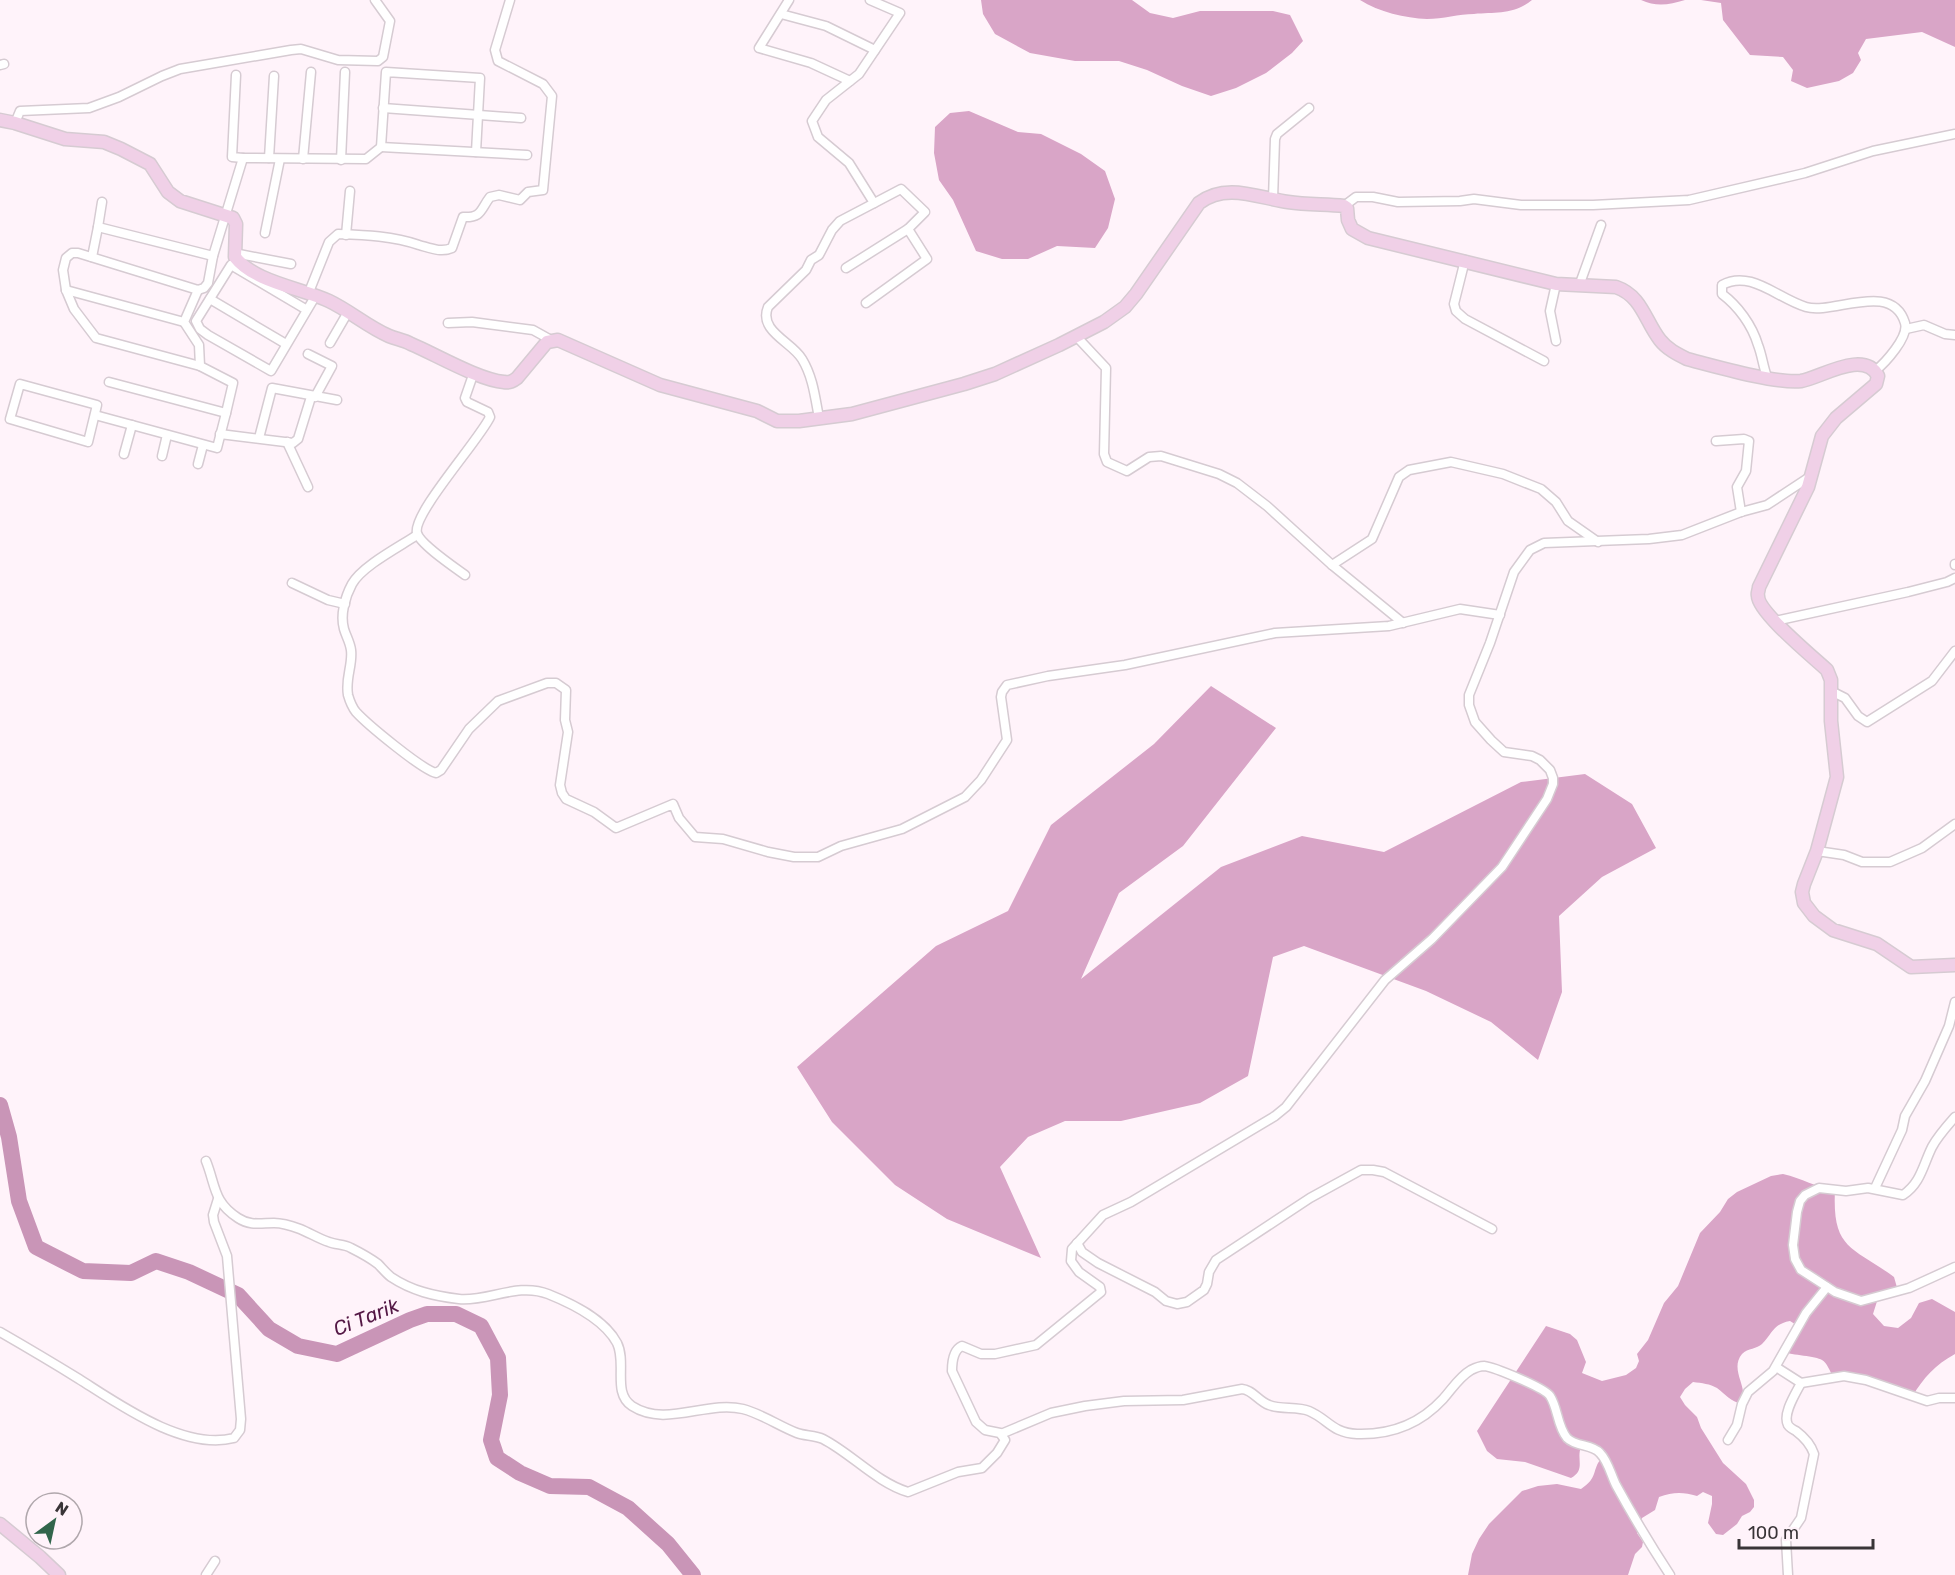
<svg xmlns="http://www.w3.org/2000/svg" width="1955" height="1575" viewBox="0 0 1955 1575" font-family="Rubik,sans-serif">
<rect width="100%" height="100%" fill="#fff3fa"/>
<!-- forest -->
<g fill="#d9a5c7">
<path d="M981,0H1132L1150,13L1173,18L1200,11H1273L1290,15L1303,41L1292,53L1266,73L1236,88L1211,96L1182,86L1147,70L1119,61H1075L1030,53L995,34L983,14Z"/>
<path d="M1360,0H1532C1514,15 1496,12 1474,14C1459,14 1443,19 1427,19C1405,18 1379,12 1360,0Z"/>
<path d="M1641,0H1685C1669,5 1656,7 1641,0Z"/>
<path d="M1701,0H1955V47L1922,32L1866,39L1858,53L1861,60L1853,73L1839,81L1807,88L1791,81L1793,70L1783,57L1750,55L1723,20L1721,3Z"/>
<path d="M969,111L1018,132L1041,134L1081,154L1105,171L1115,199L1108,228L1095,248L1057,246L1028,259H1002L976,251L953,200L939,180L934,153L935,127L950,113Z"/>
<path d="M1211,686L1276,728L1183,846L1119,893L1081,979L1221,867L1302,836L1384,852L1521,782L1585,774L1632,804L1656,848L1602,877L1559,916L1562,992L1538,1060L1491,1022L1426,991L1304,946L1273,957L1248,1076L1200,1103L1121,1121H1065L1028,1137L1000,1167L1041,1258L947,1219L895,1185L832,1122L797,1067L936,946L1008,911L1051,825L1154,744Z"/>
<path d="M1783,1174C1802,1178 1816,1188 1835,1190C1832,1250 1852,1246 1894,1277L1898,1291L1879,1295L1873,1314L1884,1326L1898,1328L1911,1318L1919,1303L1932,1299L1955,1312V1354C1935,1365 1924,1377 1912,1397L1866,1380L1833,1377C1830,1371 1827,1363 1822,1360C1816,1356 1792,1355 1783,1352L1798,1326L1790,1321C1773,1324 1773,1333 1762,1344C1757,1349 1748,1348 1742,1354C1729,1370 1749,1387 1742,1404C1730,1401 1726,1395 1717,1388C1710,1384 1702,1383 1693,1382L1685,1389L1680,1397L1685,1405L1697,1417L1701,1428L1723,1463L1746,1484L1754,1500V1507L1750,1512L1742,1516L1737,1524L1723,1535L1716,1534L1708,1523L1712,1504V1496L1703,1492L1697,1496C1683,1492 1673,1492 1659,1497L1655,1510L1642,1518L1637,1533L1643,1542L1642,1547L1635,1554L1628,1575H1468L1472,1554L1479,1539L1489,1524L1522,1491L1538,1486L1557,1484L1581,1489C1599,1477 1591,1471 1602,1457L1581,1447C1576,1459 1586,1470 1571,1478L1525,1462L1497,1459L1487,1451L1477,1431L1546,1326L1570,1334L1577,1340L1586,1362L1582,1373L1602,1381L1626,1375L1636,1368L1639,1361L1637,1354L1648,1340L1664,1303L1678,1286L1700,1233L1720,1212L1728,1199L1737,1192L1771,1176Z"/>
</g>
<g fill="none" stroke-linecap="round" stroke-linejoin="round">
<!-- river -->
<path stroke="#c995b7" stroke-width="16" d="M0,1105L9,1137L19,1201L36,1247L83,1271L131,1273L156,1261L189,1272L238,1295L269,1329L298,1346L337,1354L410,1320L427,1314H456L481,1326L498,1358L500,1395L491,1440L497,1458L520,1473L550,1486L589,1487L628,1508L668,1544L693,1575"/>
<defs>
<g id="street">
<path d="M789,0L759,48L811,63L850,81"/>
<path d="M870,0L900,13L859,74L826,100L812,121L818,137L849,163L874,203"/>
<path d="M781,14L826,26L875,50"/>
<path d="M0,65L4,64"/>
<path d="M236,75L232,157L243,158"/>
<path d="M383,108L521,118"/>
<path d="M15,123L20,111L89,108L119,97L162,76L180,69L291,50L301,49L338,60L378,61L383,57L390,21L375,0"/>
<path d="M381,147L527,155"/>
<path d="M269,158L274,76"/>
<path d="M303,159L311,72"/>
<path d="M341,160L345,72"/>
<path d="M1273,199L1275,139L1277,134L1309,108"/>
<path d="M102,202L98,227L213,256"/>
<path d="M1344,206L1356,197H1373L1398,202L1460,201L1474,199L1521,205H1593L1689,200L1805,173L1873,151L1955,134"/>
<path d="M265,233L280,159"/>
<path d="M346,235L350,191"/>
<path d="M234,253L291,264"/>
<path d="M92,257L98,227"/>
<path d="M1465,260L1454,304L1456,311L1465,319L1544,361"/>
<path d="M1579,286L1601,225"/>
<path d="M66,290L184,322"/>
<path d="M309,292L329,242L338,234C366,235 393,236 419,245C430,248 441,253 452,248L463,217C482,218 480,210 490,197L499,195L520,200L528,192L543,190L552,96L543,84L498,61L495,50L510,0"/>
<path d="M210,299L286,344"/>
<path d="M866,303L927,259L908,229"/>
<path d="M307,310L231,265L196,321L200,329L208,335L271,371L316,295"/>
<path d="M448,323L472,322L533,330L551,340"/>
<path d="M1906,329L1924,325L1945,334L1955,335"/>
<path d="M1076,336L1106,368L1104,454L1107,462L1127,471L1149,457L1161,456L1219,474L1237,483L1267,506L1332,565L1403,623"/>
<path d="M1556,341L1550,311L1556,284"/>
<path d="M330,343L348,312"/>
<path d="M308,354L332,366L315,397"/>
<path d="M200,366L96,338L74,309L66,290L63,270L66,258L72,253H78L198,290L204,288L208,283L213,256L243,158L366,159L381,147L386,72L480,78L476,152"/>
<path d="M1767,377C1763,366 1762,355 1758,345C1752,325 1738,306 1722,294V285C1751,269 1778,299 1806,307C1833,315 1892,280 1905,323C1909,337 1885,363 1875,371"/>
<path d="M109,382L226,413L233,383L200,366L199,345L184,322L198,290"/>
<path d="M20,384L97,405L88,442L10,419Z"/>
<path d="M95,415L217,448L226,413"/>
<path d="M819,418C815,397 813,377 802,359C792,342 758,331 768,307L806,270L811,260L819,255L832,230L840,221L901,189L925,212L908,229L846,268"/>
<path d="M220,434L293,443L298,439L311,397"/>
<path d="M259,438L272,388L337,400"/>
<path d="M1716,441L1744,439L1749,441L1746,471L1737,487L1741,512"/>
<path d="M287,442L308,487"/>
<path d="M124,454L132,425"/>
<path d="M162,456L167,435"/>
<path d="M198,464L203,445"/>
<path d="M417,535C399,547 362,566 352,584C345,597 340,615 344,629C346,636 350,642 351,650C353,665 345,678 348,695C350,702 352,707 356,712C367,724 421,769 436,773L441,770L469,729L498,701L547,683H556L566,690L565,720L568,732L560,785L562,793L566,799L594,812L616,828L673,804L679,818L695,837L723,839L768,852L794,857H818L841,846L902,829L965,797L981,780L1007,740L1001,697L1002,692L1007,685L1048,676L1125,665L1275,633L1389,626L1460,609L1500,615"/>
<path d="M1955,564V565"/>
<path d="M1332,565L1372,539L1399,477L1409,470L1451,462L1503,474L1541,489L1556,502L1568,521L1598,542"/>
<path d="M465,575C454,567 420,544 417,533C412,514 480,439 490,417L488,412L467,402L465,398L474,372"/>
<path d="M292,583L328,600L345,604"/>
<path d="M1775,621L1908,592L1947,582L1955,578"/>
<path d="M1831,691L1845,698L1858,716L1867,722L1932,681L1955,651"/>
<path d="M1817,851L1844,855L1862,862H1890L1922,848L1955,824"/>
<path d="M1955,1117C1947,1126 1938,1136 1932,1147C1923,1165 1921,1183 1903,1195L1868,1188L1846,1191L1819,1188L1805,1195L1800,1201L1797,1212L1793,1245L1795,1259L1801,1270L1835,1292L1861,1301L1909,1288L1955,1267"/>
<path d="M206,1161C216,1186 213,1202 238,1218C250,1226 261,1223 274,1223C282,1223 292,1226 300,1229C310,1233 319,1239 329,1242C336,1245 344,1244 351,1248C359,1252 370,1258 378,1264C382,1268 386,1273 391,1277C412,1291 434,1296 459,1299C487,1302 518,1282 548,1294C573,1304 604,1319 617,1343C627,1363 612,1393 632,1406C666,1428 707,1400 743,1409C762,1414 779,1426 797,1433C805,1436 815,1435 823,1439C852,1454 876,1482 908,1492L958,1472L982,1468L997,1453L1005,1440L1000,1433L985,1430L976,1422L952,1371C952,1362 953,1350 962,1346L981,1354H995L1036,1345L1101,1292L1100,1287L1079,1272L1071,1261L1072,1249L1103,1215L1131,1202L1275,1116L1286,1107L1385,980L1432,939L1502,867L1547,799L1553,784V778L1550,770L1540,760L1532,756L1504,752L1491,740L1475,722L1469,705V695L1490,643L1514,572L1530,550L1544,543L1649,539L1682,535L1741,512L1767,505L1811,476"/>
<path d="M1875,1188L1902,1130L1905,1116L1925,1081L1949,1026L1955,1002"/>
<path d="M1077,1243L1082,1252L1098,1263L1155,1292L1166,1301L1177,1304L1187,1302L1204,1290L1207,1284L1209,1272L1216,1260L1310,1198L1361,1170H1373L1384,1172L1492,1229"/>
<path d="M0,1332C26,1347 53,1363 79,1379C120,1405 184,1451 234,1438L240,1430L241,1419L227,1256L214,1222L213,1215L218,1199"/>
<path d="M1776,1367L1801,1383C1796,1393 1782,1414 1788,1425C1790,1428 1794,1430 1796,1431C1804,1437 1811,1445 1814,1454L1801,1518L1786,1540L1788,1575"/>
<path d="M1801,1383L1844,1376L1866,1380L1927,1401L1939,1398H1955"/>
<path d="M1001,1434L1051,1413L1085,1406L1124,1401L1183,1400L1242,1389C1253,1390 1258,1401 1269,1405C1281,1410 1297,1406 1309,1411C1328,1419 1332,1433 1357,1434C1391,1435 1420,1424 1443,1399C1452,1389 1459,1377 1471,1370C1475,1368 1480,1366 1484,1366C1494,1367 1545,1388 1550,1396C1558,1408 1557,1426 1567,1438C1576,1447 1592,1444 1600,1453C1608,1461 1611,1475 1616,1485C1633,1516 1651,1546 1670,1575"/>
<path d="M1728,1440L1737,1425L1742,1404L1748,1392L1773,1371L1806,1313L1827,1287"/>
<path d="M206,1575L215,1561"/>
</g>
<g id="secondary">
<path d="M0,120L15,123L65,139L104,142L121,149L150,164L168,192L180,201L233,218L236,224L235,257C254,282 301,288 329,301C350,311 368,327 389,336C396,339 404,340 411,344C435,354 479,380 504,382C510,383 513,381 517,378L547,342L558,340L660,385L757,411L777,421H799L852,414L964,384L995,374L1059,345L1104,322L1125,307L1136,294L1199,203C1226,182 1259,198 1288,202C1307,205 1326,204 1344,206L1347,208L1348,220L1352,229L1368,238L1556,284L1616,287C1642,296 1645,321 1660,340C1667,349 1677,354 1687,359C1714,366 1776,384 1801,381C1820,378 1864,349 1878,376L1876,384L1836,418L1822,436L1808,487L1759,587C1759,590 1757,593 1758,596C1758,612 1813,657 1827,670L1831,680V721L1837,777L1817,851L1804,884L1802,892L1804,903L1814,916L1833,930L1877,944L1911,967L1955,965"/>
<path d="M0,1524L40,1557L59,1575"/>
</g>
</defs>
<!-- street casing -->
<use href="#street" stroke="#d6cbd2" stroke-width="11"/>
<!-- secondary casing -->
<use href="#secondary" stroke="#d6cbd2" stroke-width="15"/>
<!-- street -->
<use href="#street" stroke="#fff" stroke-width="8"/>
<!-- secondary -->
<use href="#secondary" stroke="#f0d0e7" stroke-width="12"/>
</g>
<g text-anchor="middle" stroke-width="4.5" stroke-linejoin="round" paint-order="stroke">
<!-- water labels -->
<g font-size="20" font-style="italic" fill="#541845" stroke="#fff3fa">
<text transform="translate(366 1317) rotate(-22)" y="7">Ci Tarik</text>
</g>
</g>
<!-- north arrow -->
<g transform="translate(54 1521) rotate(33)"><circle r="28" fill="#fff3fa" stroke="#b0a7ac" stroke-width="1.5"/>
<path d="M0-4.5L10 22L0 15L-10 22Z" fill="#31654b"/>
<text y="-9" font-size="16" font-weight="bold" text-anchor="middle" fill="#393437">N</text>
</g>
<!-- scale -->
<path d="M1739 1539v9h134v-9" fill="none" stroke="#393437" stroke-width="3"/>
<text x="1748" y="1539" font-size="18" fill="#393437" stroke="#fff3fa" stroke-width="4.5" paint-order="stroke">100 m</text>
</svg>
